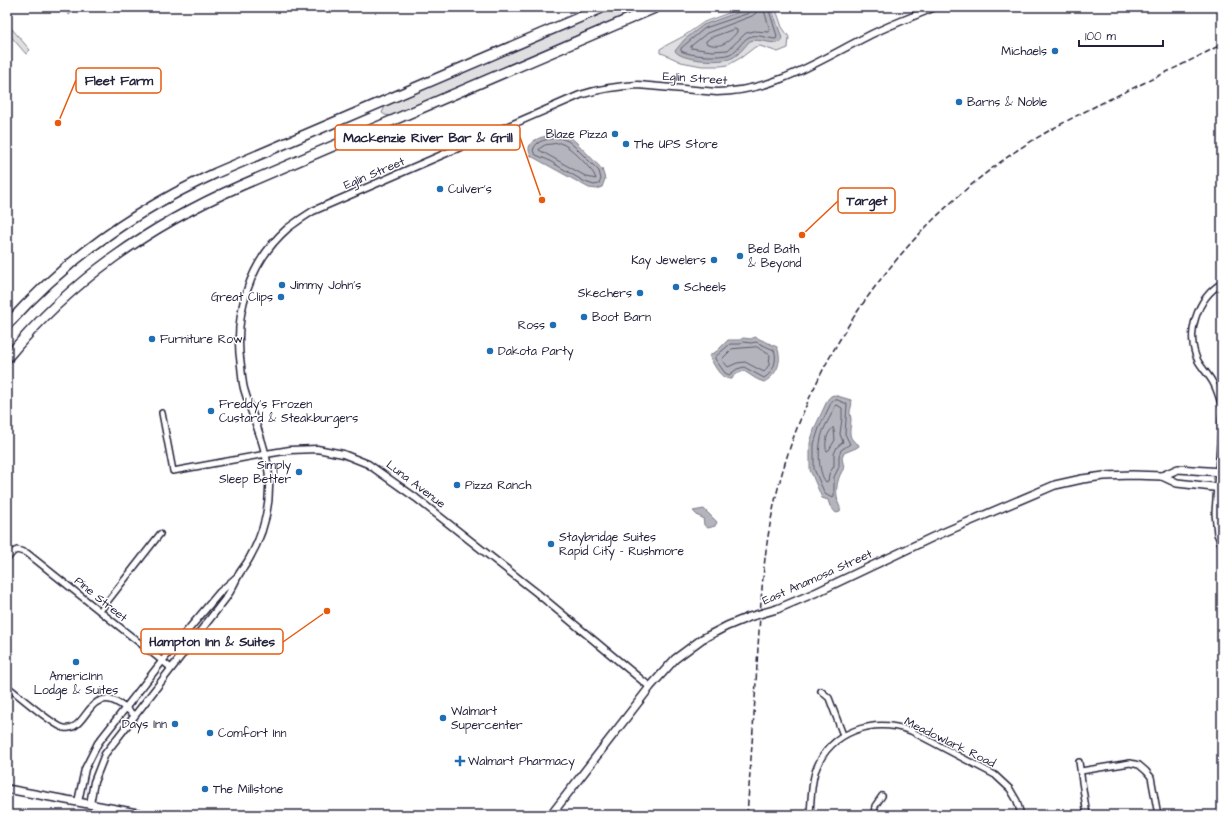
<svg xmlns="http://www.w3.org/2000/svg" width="1229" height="822" viewBox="0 0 1229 822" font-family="'Architects Daughter',sans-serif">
<rect width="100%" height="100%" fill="#fff"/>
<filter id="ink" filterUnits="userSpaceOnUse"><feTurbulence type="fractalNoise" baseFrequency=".025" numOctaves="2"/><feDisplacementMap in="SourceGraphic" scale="8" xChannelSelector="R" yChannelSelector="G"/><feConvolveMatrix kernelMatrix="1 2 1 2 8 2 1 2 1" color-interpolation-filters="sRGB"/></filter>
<g filter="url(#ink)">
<!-- green -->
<g fill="#dfdfe2" stroke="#80808e">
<path d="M61,7H78L69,15Z"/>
<path d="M612,7H643L390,116L385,115L382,113L386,104Z"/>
<path d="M745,7H775L782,27L789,37L788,48L778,52L760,46L755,47L742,57L728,65L721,66H702L681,62L664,54L660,53V49L665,46L684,36L704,22Z"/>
<path d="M12,29L30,50L26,54L8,33Z"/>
</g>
<!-- water -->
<g fill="#b4b4bc" stroke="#7a7a88">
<path d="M752,7H771L782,38L781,42C770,45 760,38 750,41C745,46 739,55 732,58C721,63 682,61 675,51L684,40L703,25Z"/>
<path d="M561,134L570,137L577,143L602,169L605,179L602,187L597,189L589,188L531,156C521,138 550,135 561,134Z"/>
<path d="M755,337L777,347C783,361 777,375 764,382C756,380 751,375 744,371L734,375L732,379C720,380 714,364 709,356L717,351L728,340H740L743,338L751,339Z"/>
<path d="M834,395L851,400C853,405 850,408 850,413C850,415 851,417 851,419C851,429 846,438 858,444L859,446L856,448L844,453L842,458L844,468C837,478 835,490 838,502C839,506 841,507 840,512L836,513L830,506L828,500L822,498L810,470V443L815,427L828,399L831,396Z"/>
<path d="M704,509L717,522L715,526L708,528L704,525L703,518L698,516L693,511Z"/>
</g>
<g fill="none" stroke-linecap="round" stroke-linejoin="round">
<!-- shore -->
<g stroke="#5c5c6f" stroke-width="1">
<path d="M752,7L751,10L749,13L705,28L681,48V51C690,56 720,58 730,54C738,51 741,41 749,37C757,33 768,39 776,39L777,36L768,7"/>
<path d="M757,7L756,13L752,16L707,33L691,46V48L712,51L728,50L746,33L754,31L769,32L770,30L763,7"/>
<path d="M735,29L737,30V32C728,43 720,49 706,43V41L710,38Z"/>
<path d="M560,138L568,141L574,146L599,171L601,179L599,184L594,185L585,182L548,160L536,155L533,151C535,139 550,139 560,138Z"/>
<path d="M560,143C571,146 587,165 594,174L596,179L587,177L539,150L540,148L545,145Z"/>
<path d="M744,342L751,343L756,342L774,350C778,360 773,373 764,378L744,367L737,369L729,375L725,373L715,359V357L730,344H740Z"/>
<path d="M757,347L770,355L769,365L764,372L745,362L737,363L728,367L722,360L723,358L732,349Z"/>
<path d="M835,399L847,404L845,434L850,444L841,450L839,456V467L834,477V496L832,498L825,494L814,469V444L819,428L832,401Z"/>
<path d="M837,405L842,408V419L840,434L843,442L837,447L834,454V466L829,474L828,481L826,482C817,471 818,445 823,431C826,423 832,415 835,406Z"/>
<path d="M833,428L834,430L835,440L829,450L827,451L826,449C825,442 827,432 833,428Z"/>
</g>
<defs>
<g id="minor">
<path d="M1222,283C1197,298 1185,334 1198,361C1202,368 1208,374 1212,381C1217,389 1219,398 1222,407"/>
<path d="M162,413L173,471L266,454"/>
<path d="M1222,416L1215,513L1217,534L1222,546"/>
<path d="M7,559L13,552L17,550L27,553L171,668"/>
<path d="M100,611L160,534"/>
<path d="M7,686C18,695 54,726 64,728C85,732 87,694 111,700C119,702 128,710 134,715"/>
<path d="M821,691L829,698L843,735"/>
<path d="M1079,762L1087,815"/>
<path d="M1081,771L1130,763L1139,765L1146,771L1151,777L1158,815"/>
<path d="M810,815C811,801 811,786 815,772C829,731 873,717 911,731L995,775L1010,789L1017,801L1021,815"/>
<path d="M874,815L875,806L882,796"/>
</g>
<g id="tertiary">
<path d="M266,454L290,450L317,449L343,454L368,464L416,498L537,593L650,687"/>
<path d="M78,802L85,769L98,743L171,650L220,592L238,576"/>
<path d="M90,804L94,782L105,754L226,598C231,591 234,584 238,576C241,570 246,565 249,559C263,535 270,507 269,480C268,449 254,422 245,392C242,384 242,374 241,366C233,315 249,262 288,228C296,222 305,216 313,211L580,95C599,89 618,86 638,85L717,92C775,91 818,61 868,36C889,25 913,17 935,7"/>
</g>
<g id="secondary">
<path d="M1162,476L1178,469L1222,472"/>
<path d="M777,609L817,592L933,537L1055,485L1082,479L1104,476L1132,475L1162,476L1177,483L1222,488"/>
<path d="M7,789L148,815"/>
<path d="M551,815L650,687L675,659L702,639L727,626L749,617"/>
</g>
<g id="motorway">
<path d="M7,325C65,260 137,209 216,173L604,7"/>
<path d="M7,358C72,279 149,226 242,185L657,7"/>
</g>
</defs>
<!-- minor casing -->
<use href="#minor" stroke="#22223b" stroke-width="8"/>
<!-- tertiary casing -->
<use href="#tertiary" stroke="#22223b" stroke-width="9"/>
<!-- secondary casing -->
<use href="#secondary" stroke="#22223b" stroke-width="10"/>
<!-- motorway casing -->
<use href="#motorway" stroke="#22223b" stroke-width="12"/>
<!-- minor -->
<use href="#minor" stroke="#fff" stroke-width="5"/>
<!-- tertiary -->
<use href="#tertiary" stroke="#fff" stroke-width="6"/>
<!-- secondary -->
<use href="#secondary" stroke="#fff" stroke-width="7"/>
<!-- motorway -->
<use href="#motorway" stroke="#fff" stroke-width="9"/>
<!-- rail -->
<path stroke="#22223b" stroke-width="1.5" stroke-dasharray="6 3" stroke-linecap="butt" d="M747,815C751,759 755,703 758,647C761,602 763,555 773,510C803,365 895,234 1016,151C1081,108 1154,81 1222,44"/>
<defs>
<path id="secondary-bridge" d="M749,617L777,609"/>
</defs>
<!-- secondary-bridge casing -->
<use href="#secondary-bridge" stroke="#22223b" stroke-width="10" stroke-linecap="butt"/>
<!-- secondary-bridge -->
<use href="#secondary-bridge" stroke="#fff" stroke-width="7"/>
</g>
</g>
<!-- markers -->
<g fill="#1f6fb2" stroke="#fff" stroke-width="1.5">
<circle cx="1055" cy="51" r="4"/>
<circle cx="959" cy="102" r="4"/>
<circle cx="615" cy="134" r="4"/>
<circle cx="626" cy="144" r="4"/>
<circle cx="440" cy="189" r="4"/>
<circle cx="740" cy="256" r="4"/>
<circle cx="714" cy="260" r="4"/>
<circle cx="282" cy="285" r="4"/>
<circle cx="676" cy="287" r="4"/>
<circle cx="640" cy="293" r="4"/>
<circle cx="281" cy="297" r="4"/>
<circle cx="584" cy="317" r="4"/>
<circle cx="553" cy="325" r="4"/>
<circle cx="152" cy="339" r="4"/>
<circle cx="490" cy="351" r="4"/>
<circle cx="211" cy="411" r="4"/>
<circle cx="299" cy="472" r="4"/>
<circle cx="457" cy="485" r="4"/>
<circle cx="551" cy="544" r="4"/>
<circle cx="76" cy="662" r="4"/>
<circle cx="443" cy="718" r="4"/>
<circle cx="175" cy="724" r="4"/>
<circle cx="210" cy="733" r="4"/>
<path d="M458 755h4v4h4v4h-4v4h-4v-4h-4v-4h4z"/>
<circle cx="205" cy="789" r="4"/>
</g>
<g text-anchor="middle" stroke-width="3" stroke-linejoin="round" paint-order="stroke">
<!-- poi labels -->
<g font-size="12" fill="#22223b" stroke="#fff" text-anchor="start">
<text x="1047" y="55" text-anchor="end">Michaels</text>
<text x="967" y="106">Barns &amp; Noble</text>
<text x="607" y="138" text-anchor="end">Blaze Pizza</text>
<text x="634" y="148">The UPS Store</text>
<text x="448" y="193">Culver's</text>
<text x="748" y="253">Bed Bath<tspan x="748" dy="14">&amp; Beyond</tspan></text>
<text x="706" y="264" text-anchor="end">Kay Jewelers</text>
<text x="290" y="289">Jimmy John's</text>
<text x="684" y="291">Scheels</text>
<text x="632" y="297" text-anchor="end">Skechers</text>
<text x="273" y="301" text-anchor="end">Great Clips</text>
<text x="592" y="321">Boot Barn</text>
<text x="545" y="329" text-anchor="end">Ross</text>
<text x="160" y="343">Furniture Row</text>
<text x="498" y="355">Dakota Party</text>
<text x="219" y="408">Freddy's Frozen<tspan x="219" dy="14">Custard &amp; Steakburgers</tspan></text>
<text x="291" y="469" text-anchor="end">Simply<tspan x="291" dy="14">Sleep Better</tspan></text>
<text x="465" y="489">Pizza Ranch</text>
<text x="559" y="541">Staybridge Suites<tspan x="559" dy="14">Rapid City - Rushmore</tspan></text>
<text x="76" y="680" text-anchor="middle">AmericInn<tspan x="76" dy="14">Lodge &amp; Suites</tspan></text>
<text x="451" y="715">Walmart<tspan x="451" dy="14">Supercenter</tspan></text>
<text x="167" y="728" text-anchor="end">Days Inn</text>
<text x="218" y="737">Comfort Inn</text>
<text x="468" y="765">Walmart Pharmacy</text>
<text x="213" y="793">The Millstone</text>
</g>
<!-- street labels -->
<g font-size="12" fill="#22223b" stroke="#fff">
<text transform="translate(695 78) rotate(4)" y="4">Eglin Street</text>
<text transform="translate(374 173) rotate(-23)" y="4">Eglin Street</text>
<text transform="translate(416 484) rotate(37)" y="4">Luna Avenue</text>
<text transform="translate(817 577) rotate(-24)" y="4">East Anamosa Street</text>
<text transform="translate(101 599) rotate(39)" y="4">Pine Street</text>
<text transform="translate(950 742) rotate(26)" y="4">Meadowlark Road</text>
</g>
</g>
<!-- callouts -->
<path fill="none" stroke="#e8590c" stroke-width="1.5" d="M58 123L76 80M542 200L520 137M802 235L838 201M327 611L283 642"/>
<g fill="#e8590c" stroke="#fff" stroke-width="1.5">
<circle cx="58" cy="123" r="4"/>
<circle cx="542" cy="200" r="4"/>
<circle cx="802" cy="235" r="4"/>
<circle cx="327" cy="611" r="4"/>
</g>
<g fill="#fff" stroke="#e8590c" stroke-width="1.5">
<rect x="76" y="68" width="85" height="25" rx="4"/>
<rect x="335" y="125" width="185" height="25" rx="4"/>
<rect x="838" y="188" width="57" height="25" rx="4"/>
<rect x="141" y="629" width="142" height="25" rx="4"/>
</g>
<g font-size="13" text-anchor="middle" font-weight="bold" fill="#22223b">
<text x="119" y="85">Fleet Farm</text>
<text x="428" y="142">Mackenzie River Bar &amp; Grill</text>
<text x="867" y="205">Target</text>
<text x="212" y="646">Hampton Inn &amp; Suites</text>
</g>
<!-- margin -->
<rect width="1229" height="822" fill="none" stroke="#fff" stroke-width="24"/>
<rect x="12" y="12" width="1205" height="798" fill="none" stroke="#22223b" stroke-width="1.5" filter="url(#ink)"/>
<!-- scale -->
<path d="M1079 40v6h84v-6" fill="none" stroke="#22223b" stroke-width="2"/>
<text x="1085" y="40" font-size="12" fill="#22223b" stroke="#ffffff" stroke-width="3" paint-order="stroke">100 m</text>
</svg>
